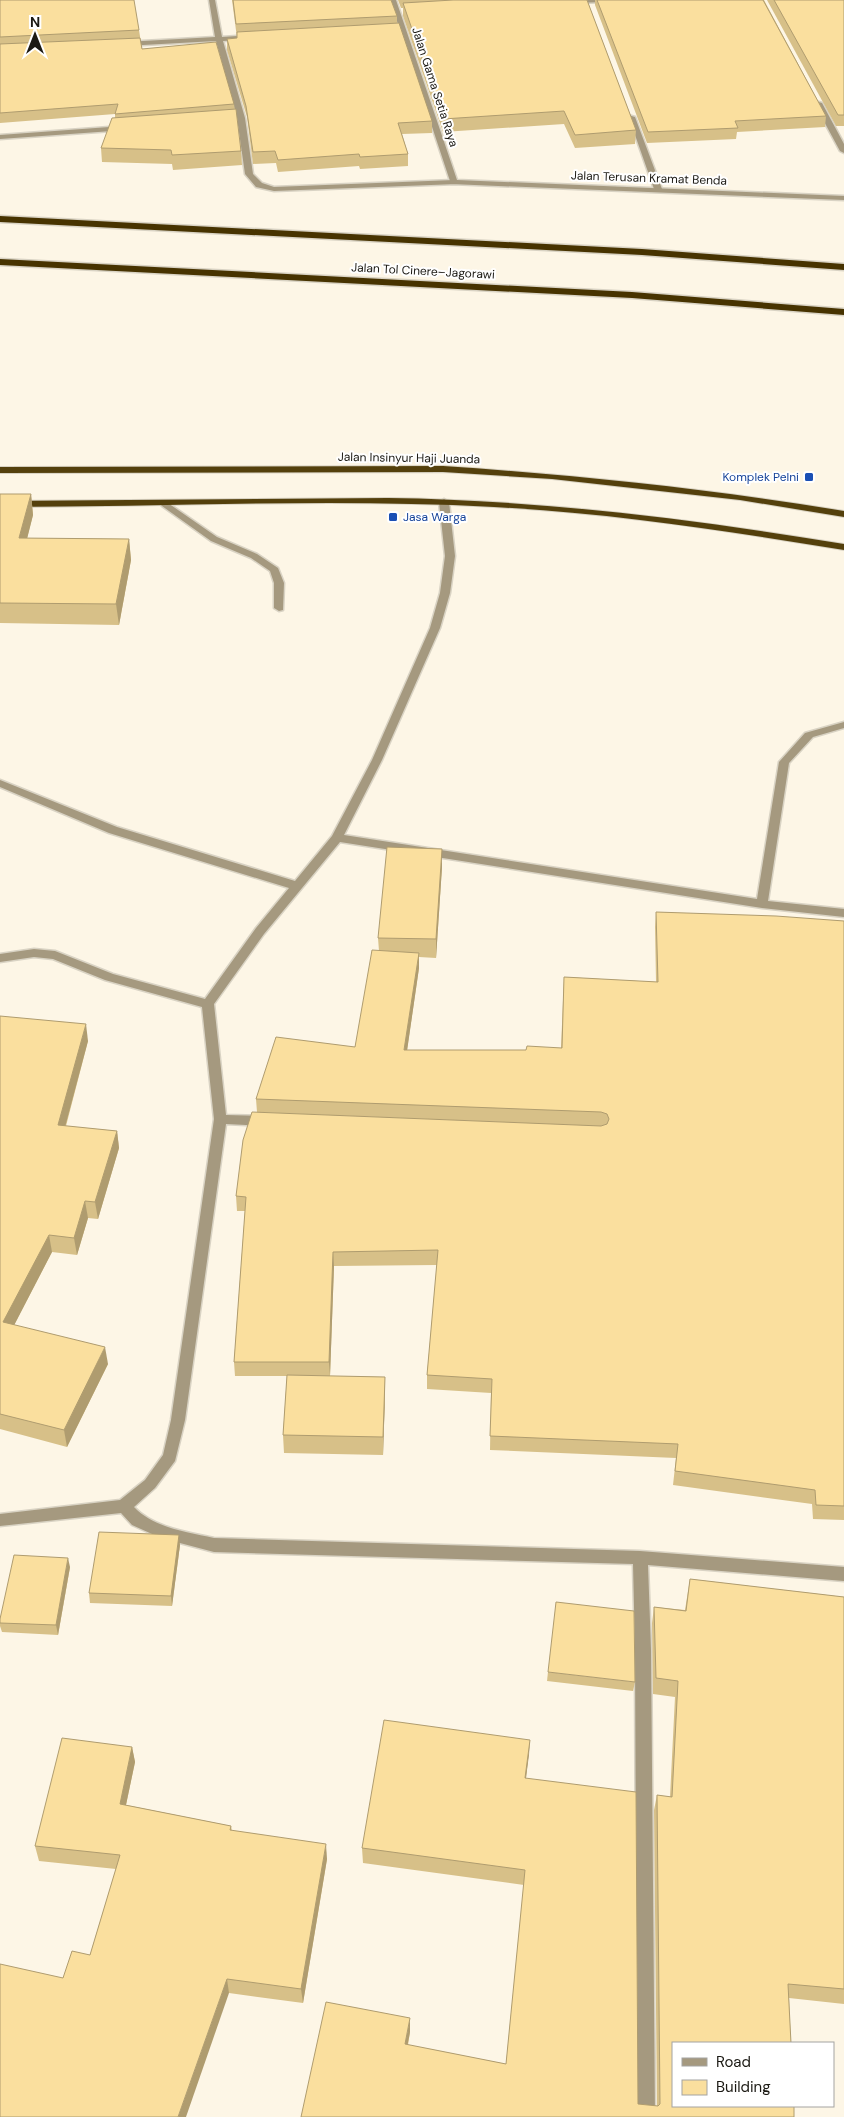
<svg xmlns="http://www.w3.org/2000/svg" width="844" height="2117" viewBox="0 0 844 2117" font-family="'DM Sans',sans-serif">
<rect width="100%" height="100%" fill="#fdf6e6"/>
<g fill="none" stroke-linecap="round" stroke-linejoin="round">
<defs>
<path id="service" d="M165,501L217,537L257,554L278,568L284,583L283,610L279,611L274,608V583L270,571L251,558L211,541L162,506L160,504Z"/>
<g id="minor">
<path d="M209,0H215L222,37L252,35L256,37L252,39L223,41L245,118L253,174L262,183L274,187L454,180H457V184L274,191L256,187L245,174L237,118L216,41L125,46L121,44L125,42L215,37Z"/>
<path d="M571,0H613L610,2L569,3L568,2Z"/>
<path d="M815,101L822,103L844,144V153L840,151L814,103Z"/>
<path d="M628,115L635,117L662,189L661,191L654,189Z"/>
<path d="M123,126H126V130L0,139V135Z"/>
<path d="M444,499L449,502L455,556L450,593L440,628L382,760L344,835L757,899L779,762L805,733L844,722V728L813,737L789,763L768,901L844,909V917L762,908L340,842L264,934L214,1004L226,1115L265,1116L270,1118L271,1121L270,1124L265,1126L226,1124L185,1420L175,1461L155,1488L134,1507C154,1528 187,1532 214,1538L640,1551L844,1567V1581L648,1565L651,1650L655,2117H637L635,1650L633,1564L214,1552L161,1538L132,1525L121,1513L0,1526V1514L120,1500L145,1480L163,1455L171,1420L214,1119L202,1007L105,980L53,959L34,957L0,962V954L34,949L55,951L113,974L205,999L256,928L289,888L109,833L0,787V780L117,827L295,881L332,836L372,760L430,628L440,593L445,556L439,502Z"/>
</g>
<path id="tertiary" d="M390,0H396L457,180L844,196V200L451,184Z"/>
<g id="trunk">
<path d="M443,466C578,475 711,489 844,511V517L740,500L552,479L443,472L0,473V467Z"/>
<path d="M388,498C541,500 692,519 844,544V550C728,531 611,513 494,507C329,498 164,507 0,507V501Z"/>
</g>
<g id="motorway">
<path d="M0,216L642,249L844,264V270L642,255L0,222Z"/>
<path d="M0,259L632,292L844,309V315L632,298L0,265Z"/>
</g>
</defs>
<!-- service casing -->
<use href="#service" stroke="#d9d3c4" stroke-width="3"/>
<!-- minor casing -->
<use href="#minor" stroke="#d9d3c4" stroke-width="3"/>
<!-- tertiary casing -->
<use href="#tertiary" stroke="#d9d3c4" stroke-width="3"/>
<!-- trunk casing -->
<use href="#trunk" stroke="#d9d3c4" stroke-width="2"/>
<!-- motorway casing -->
<use href="#motorway" stroke="#d9d3c4" stroke-width="3"/>
<!-- service -->
<use href="#service" fill="#a5997f" fill-rule="evenodd"/>
<!-- minor -->
<use href="#minor" fill="#a5997f" fill-rule="evenodd"/>
<!-- tertiary -->
<use href="#tertiary" fill="#a5997f" fill-rule="evenodd"/>
<!-- trunk -->
<use href="#trunk" fill="#54400c" fill-rule="evenodd"/>
<!-- motorway -->
<use href="#motorway" fill="#473300" fill-rule="evenodd"/>
</g>
<!-- wall -->
<g fill="#d7c088">
<path d="M0,0L139,30L142,49L234,104L241,151L242,165L173,170L172,164L102,162L101,148L115,118V114L0,123Z"/>
<path d="M232,0H391L397,16V23L432,121V133L402,134L408,154V166L360,169L359,166L278,172L276,163L253,164L247,117L227,50V39L237,38Z"/>
<path d="M398,0H587L636,130L635,144L575,148L564,124L443,132L403,16V8H401Z"/>
<path d="M595,0H764L826,116L825,127L737,132L736,139L647,143L595,5Z"/>
<path d="M767,0H844V126H836Z"/>
<path d="M0,494H31L33,515L27,538L129,539L131,560L119,625L0,623Z"/>
<path d="M442,867L436,958L419,957V968L407,1050H526L561,1048L564,977L656,982L655,927L656,912L844,921V1520L813,1519L812,1504L673,1485L676,1458L490,1450L491,1393L427,1389V1375L437,1265L334,1266L330,1376L385,1377V1395L383,1455L284,1453L283,1435L287,1376H235L234,1362L245,1211H237L236,1196L257,1112L256,1099L355,1047L379,951L378,938Z"/>
<path d="M0,1016L88,1041L66,1126L117,1131L119,1148L98,1219L88,1218L77,1255L52,1252L14,1325L108,1364L67,1447L0,1429Z"/>
<path d="M180,1545L172,1606L90,1603L89,1593Z"/>
<path d="M70,1567L58,1635L2,1632L0,1626V1619Z"/>
<path d="M690,1579L844,1597V2004L789,1998L794,2117H301L410,2032L408,2045L506,2064L524,1885L363,1863L362,1848L530,1740L526,1778L638,2104L657,2106L654,1810L657,1795L670,1797L675,1697L653,1694L652,1623L654,1607L685,1610Z"/>
<path d="M548,1672L635,1682L633,1691L547,1681Z"/>
<path d="M132,1747L135,1762L126,1805L231,1826L232,1831L327,1859L303,2003L229,1993L63,1978L90,1955L116,1869L39,1861L35,1846Z"/>
</g>
<!-- shaded-wall -->
<g fill="#af9c6f">
<path d="M31,494L33,515L22,559L19,538Z"/>
<path d="M129,539L131,560L119,625L116,604Z"/>
<path d="M442,849V867L436,958V939Z"/>
<path d="M419,953V968L405,1065L404,1050Z"/>
<path d="M86,1024L88,1041L61,1142L58,1125Z"/>
<path d="M117,1131L119,1148L98,1219L95,1202Z"/>
<path d="M85,1201L88,1218L77,1255L74,1238Z"/>
<path d="M49,1235L52,1252L7,1339L3,1322Z"/>
<path d="M333,1252L334,1266L330,1376L329,1362Z"/>
<path d="M105,1347L108,1364L67,1447L64,1430Z"/>
<path d="M385,1377V1395L383,1455V1437Z"/>
<path d="M179,1535L180,1545L172,1606L171,1596Z"/>
<path d="M68,1558L70,1567L58,1635L56,1625Z"/>
<path d="M530,1740L529,1755L524,1793L525,1778Z"/>
<path d="M132,1747L135,1762L123,1819L120,1804Z"/>
<path d="M326,1844L327,1859L303,2003L301,1989Z"/>
<path d="M227,1979L229,1993L186,2117H178Z"/>
<path d="M410,2018V2032L405,2058V2044Z"/>
</g>
<!-- building -->
<g fill="#fadf9e" stroke="#af9c6f">
<path d="M0,0H134L139,30L0,37Z"/>
<path d="M233,0H391L397,16L236,24Z"/>
<path d="M453,0H587L636,130L575,135L564,111L443,119L403,3Z"/>
<path d="M597,0H763L826,116L735,121L738,128L648,132Z"/>
<path d="M774,0H844V115H838Z"/>
<path d="M399,23L432,121L398,123L408,154L360,157L359,154L278,160L275,151L253,152L246,106L227,39L237,38V32Z"/>
<path d="M140,38L142,49L216,42L234,104L115,114L118,104L0,113V44Z"/>
<path d="M236,109L241,151L172,155L171,150L101,148L112,118Z"/>
<path d="M0,494H31L19,538L129,539L116,604L0,603Z"/>
<path d="M387,847L442,849L436,939L378,938Z"/>
<path d="M656,912L776,916L844,921V1506L816,1505L815,1490L675,1471L678,1444L490,1436L492,1379L427,1375L438,1250L333,1252L329,1362H234L246,1197L236,1196L243,1140L252,1112L601,1126L607,1124L609,1119L607,1114L601,1112L256,1099L276,1037L355,1047L372,950L419,953L404,1050H526L527,1046L562,1048L564,977L658,982Z"/>
<path d="M0,1016L86,1024L58,1125L117,1131L95,1202L85,1201L74,1238L49,1235L3,1322L105,1347L64,1430L0,1414Z"/>
<path d="M287,1375L385,1377L383,1437L283,1435Z"/>
<path d="M99,1532L179,1535L171,1596L89,1593Z"/>
<path d="M14,1555L68,1558L56,1625L0,1623V1619Z"/>
<path d="M690,1579L844,1597V1989L788,1984L791,2043H673V2106H794V2117H301L326,2002L410,2018L405,2044L506,2064L525,1870L362,1848L384,1720L530,1740L525,1778L636,1792L638,2104L658,2106L660,2104L657,1795L672,1797L678,1681L656,1678L654,1607L686,1611Z"/>
<path d="M556,1602L634,1611L635,1682L548,1672Z"/>
<path d="M62,1738L132,1747L120,1804L231,1826L230,1830L326,1844L301,1989L227,1979L178,2117H0V1964L63,1978L72,1951L90,1955L120,1855L35,1846Z"/>
</g>
<!-- markers -->
<g fill="#1a4fb4" stroke="#fff" stroke-width="2">
<rect x="804" y="472" width="10" height="10" rx="2.5"/>
<rect x="388" y="512" width="10" height="10" rx="2.5"/>
</g>
<g text-anchor="middle" stroke-width="4" stroke-linejoin="round" paint-order="stroke">
<!-- far-street labels -->
<g font-size="12" fill="#1b1913" stroke="#fff">
<text transform="translate(435 87) rotate(72)" y="4">Jalan Gama Setia Raya</text>
<text transform="translate(649 178) rotate(2)" y="4">Jalan Terusan Kramat Benda</text>
<text transform="translate(423 271) rotate(3)" y="4">Jalan Tol Cinere–Jagorawi</text>
<text transform="translate(409 458) rotate(1)" y="4">Jalan Insinyur Haji Juanda</text>
</g>
<!-- far-transit labels -->
<g font-size="12" fill="#164399" stroke="#fff" text-anchor="end">
<text x="799" y="481">Komplek Pelni</text>
<text x="403" y="521" text-anchor="start">Jasa Warga</text>
</g>
</g>
<!-- legend -->
<rect x="672" y="2042" width="162" height="65" fill="#ffffff" stroke="#a4a3a1"/>
<rect x="682" y="2058" width="25" height="8" fill="#a5997f" stroke="#a4a3a1"/>
<text x="716" y="2067" font-size="15" fill="#1b1913">Road</text>
<rect x="682" y="2080" width="25" height="15" fill="#fadf9e" stroke="#a4a3a1"/>
<text x="716" y="2092" font-size="15" fill="#1b1913">Building</text>
<!-- north arrow -->
<g transform="translate(35 35)" stroke="#ffffff" stroke-width="4" paint-order="stroke">
<path d="M0-4L9 19L0 12L-9 19Z" fill="#1b1913"/>
<text y="-8" font-size="14" font-weight="bold" text-anchor="middle" fill="#1b1913">N</text>
</g>
</svg>
